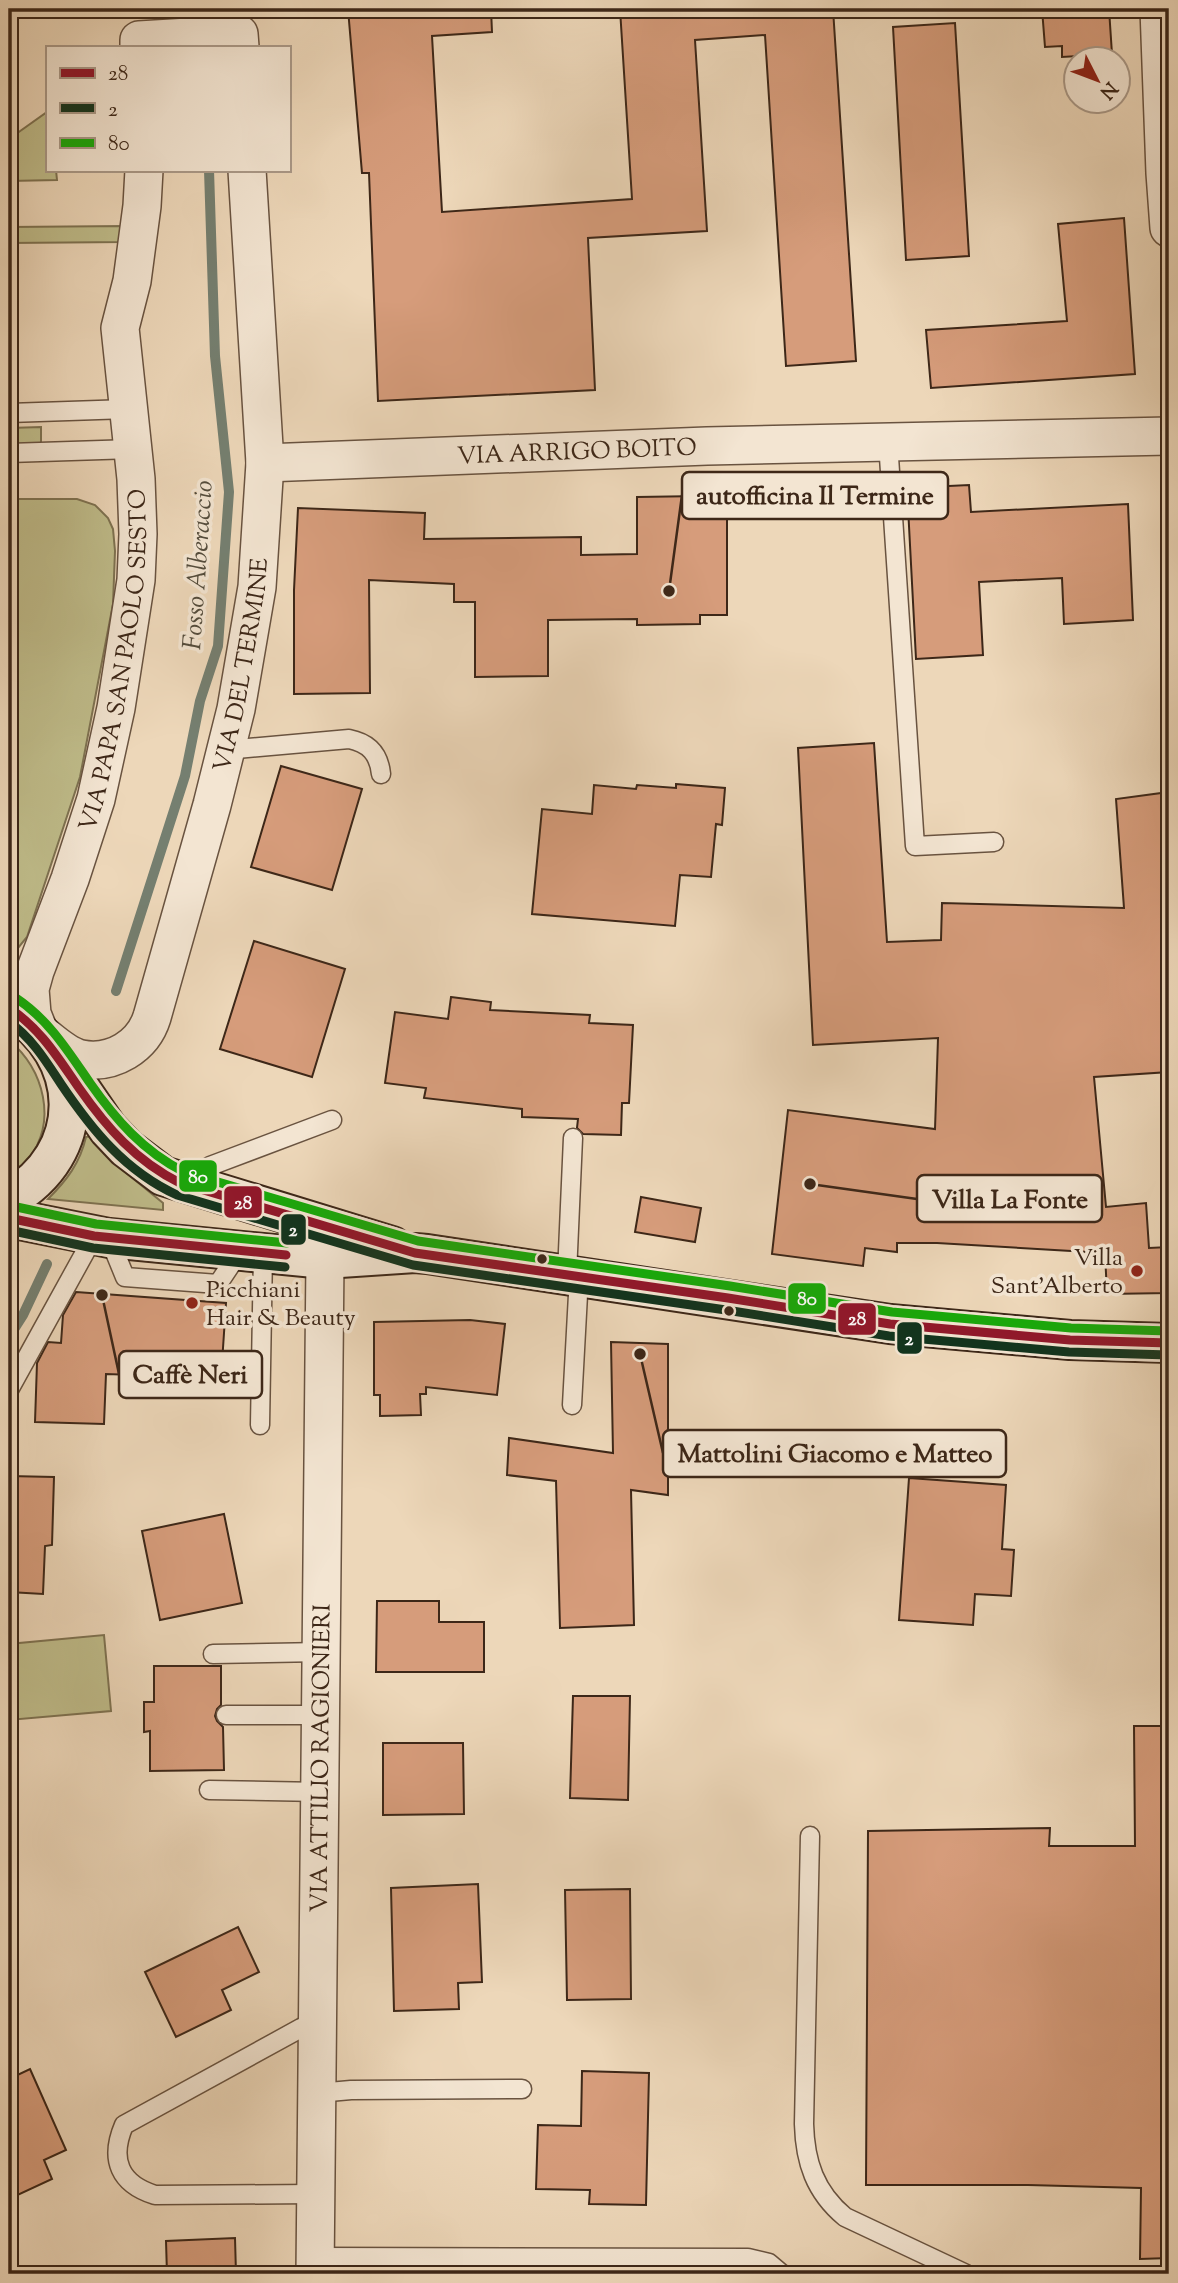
<svg xmlns="http://www.w3.org/2000/svg" width="1178" height="2283" viewBox="0 0 1178 2283" font-family="'Sorts Mill Goudy',serif">
<rect width="100%" height="100%" fill="#edd7b9"/>
<filter id="stains"><feTurbulence type="fractalNoise" baseFrequency=".00286" numOctaves="4"/><feColorMatrix values="0 0 0 0 .2 0 0 0 0 .09 0 0 0 0 .02 0 0 0 .5 -.17"/></filter>
<radialGradient id="worn" r=".72"><stop offset=".6" stop-color="#630" stop-opacity="0"/><stop offset="1" stop-color="#630" stop-opacity=".3"/></radialGradient>
<!-- green -->
<g fill="#bfbc8a" stroke="#7e7251" stroke-width="2">
<path d="M47,112V170H56L57,180L9,181V139Z"/>
<path d="M125,226V242L9,243V227Z"/>
<path d="M41,427V444L9,446V428Z"/>
<path d="M9,499H77L95,505L108,518L113,529L115,551L113,604L80,777L27,937L9,959Z"/>
<path d="M9,1040C44,1070 58,1121 28,1160C22,1167 15,1173 9,1180Z"/>
<path d="M91,1136L119,1167L163,1203V1210L48,1199C67,1180 80,1163 86,1137Z"/>
<path d="M104,1635L111,1711L9,1720V1644Z"/>
</g>
<g fill="none" stroke-linecap="round" stroke-linejoin="round">
<!-- stream -->
<g stroke="#757f70" stroke-width="10">
<path d="M116,991L185,776L200,701L218,646L229,492L215,356L209,170"/>
<path d="M9,1337L23,1315L47,1264"/>
</g>
</g>
<!-- building -->
<g fill="#d69c7b" stroke="#3d2718" stroke-width="2">
<path d="M348,9H491L492,32L432,36L442,212L632,199L620,9H833L856,361L786,366L765,35L695,40L707,231L588,238L595,390L378,401L369,173H362Z"/>
<path d="M1042,9H1109L1112,54L1062,57V46L1045,47Z"/>
<path d="M955,23L969,256L906,260L893,27Z"/>
<path d="M1124,218L1135,374L931,388L926,330L1067,321L1058,224Z"/>
<path d="M969,485L971,512L1128,504L1133,620L1064,624L1062,578L979,582L983,655L916,659L907,488Z"/>
<path d="M700,496V508H727V615H700V624L637,625V619L548,620V676L475,677V602H454V584L369,580L370,693L294,694V590L298,508L425,513L424,539L581,537V555L637,554V497Z"/>
<path d="M874,743L887,942L941,940L942,903L1124,908L1116,799L1169,792V1072L1094,1077L1106,1207L1146,1203L1149,1248L1169,1247V1293L1107,1294L1105,1253L937,1243H897V1252L865,1248L863,1266L772,1254L788,1110L935,1129L938,1038L813,1045L798,748Z"/>
<path d="M281,766L362,789L332,890L251,867Z"/>
<path d="M676,784L725,788L722,825L716,824L711,877L680,875L675,926L532,914L542,809L592,814L594,785L636,789L637,785L676,788Z"/>
<path d="M254,941L345,969L312,1077L220,1049Z"/>
<path d="M451,997L491,1002L490,1010L590,1015L589,1023L633,1025L629,1103H622L621,1135L583,1134L577,1128L578,1119L522,1117V1109L424,1098L426,1088L385,1083L395,1012L448,1019Z"/>
<path d="M641,1197L701,1208L695,1242L635,1232Z"/>
<path d="M76,1292L226,1303L221,1378L106,1374L104,1424L35,1422L37,1363L48,1342L61,1343L63,1315Z"/>
<path d="M470,1320L505,1324L497,1395L426,1387V1394H420L421,1415L380,1416V1395H374V1322Z"/>
<path d="M611,1342L668,1344V1495L631,1490L634,1625L560,1628L556,1481L507,1475L509,1438L613,1453Z"/>
<path d="M9,1476L54,1477L52,1545L45,1546L43,1594L9,1592Z"/>
<path d="M909,1478L1006,1485L1002,1549L1014,1550L1011,1596L975,1594L973,1625L899,1620Z"/>
<path d="M224,1514L242,1603L160,1620L142,1531Z"/>
<path d="M377,1601H439V1622H484V1672H376Z"/>
<path d="M154,1666H221V1705L217,1709L215,1716L217,1721L223,1727L224,1770L150,1771V1731L144,1732V1702H154Z"/>
<path d="M573,1696H630L628,1800L570,1798Z"/>
<path d="M1134,1726H1169V2258L1140,2259L1141,2188L1028,2185H866L868,1831L1050,1828L1049,1846H1135Z"/>
<path d="M383,1743H463L464,1814L383,1815Z"/>
<path d="M478,1884L482,1982L458,1983L459,2009L394,2011L391,1888Z"/>
<path d="M630,1889L631,1999L567,2000L565,1890Z"/>
<path d="M238,1927L259,1972L222,1990L231,2010L176,2037L145,1972Z"/>
<path d="M30,2069L66,2150L44,2160L52,2179L9,2199V2079Z"/>
<path d="M582,2071L649,2073L646,2205L589,2204L590,2190L536,2189L538,2125L581,2126Z"/>
<path d="M235,2238L236,2274H167L166,2241Z"/>
</g>
<g fill="none" stroke-linecap="round" stroke-linejoin="round">
<defs>
<g id="service">
<path d="M200,36V9"/>
<path d="M9,413L128,409"/>
<path d="M888,442L915,846L994,842"/>
<path d="M9,453L133,449"/>
<path d="M226,750L349,739C369,743 379,754 381,774"/>
<path d="M195,1187L210,1166L332,1120"/>
<path d="M109,1238L125,1277L218,1284L240,1251"/>
<path d="M567,1274L573,1138"/>
<path d="M9,1390L94,1236"/>
<path d="M572,1405L579,1276"/>
<path d="M260,1425L263,1253"/>
<path d="M213,1654L322,1652"/>
<path d="M226,1715H321"/>
<path d="M209,1790L321,1792"/>
<path d="M810,1836L804,2124C805,2162 815,2192 845,2217L966,2274"/>
<path d="M318,2093L351,2090L522,2089"/>
<path d="M315,2194L155,2195C120,2184 109,2160 124,2125L301,2028L307,2025L319,2026"/>
<path d="M315,2257L748,2258L769,2263L782,2274"/>
</g>
<g id="minor">
<path d="M1159,9L1165,173L1169,228"/>
<path d="M139,47V40L239,34L240,47"/>
<path id="s1" d="M265,463L707,446L1169,436"/>
<path id="s2" d="M38,1029L32,1014L30,989L35,971L70,879L96,799L116,708L136,580L138,534L136,479L120,328L132,281L142,206L144,170"/>
<path id="s3" d="M43,1035C54,1044 67,1056 81,1059C113,1065 143,1046 152,1017L212,805L236,709L257,587L265,463L247,170"/>
<path id="s4" d="M315,2274L325,1259"/>
</g>
<g id="secondary">
<path d="M9,1008C87,1055 90,1153 9,1199"/>
<path d="M56,1053L108,1129L126,1148L163,1176L392,1246"/>
<path d="M9,1218L109,1238L325,1259L415,1253L427,1254L890,1324L1070,1340L1169,1343"/>
</g>
</defs>
<!-- service casing -->
<use href="#service" stroke="#695340" stroke-width="21"/>
<!-- minor casing -->
<use href="#minor" stroke="#695340" stroke-width="40"/>
<!-- secondary casing -->
<use href="#secondary" stroke="#3d2718" stroke-width="42"/>
<!-- service -->
<use href="#service" stroke="#f3e5d2" stroke-width="18"/>
<!-- minor -->
<use href="#minor" stroke="#f3e5d2" stroke-width="37"/>
<!-- secondary -->
<use href="#secondary" stroke="#f3e5d2" stroke-width="38"/>
<defs>
<g id="bus-1">
<path d="M9,1008C41,1029 58,1058 79,1088C107,1128 136,1161 180,1183L415,1253L728,1298L890,1324L1070,1340L1169,1343"/>
<path d="M9,1218L94,1236L286,1255"/>
</g>
<g id="bus-2">
<path d="M9,1022C32,1038 46,1061 61,1084C92,1130 125,1171 177,1195L413,1265L726,1310L889,1336L1069,1352L1169,1355"/>
<path d="M9,1230L93,1248L285,1267"/>
</g>
<g id="bus-3">
<path d="M16,998C49,1020 68,1051 90,1083C116,1120 143,1151 184,1172L418,1241L730,1286L892,1312L1071,1328L1169,1331"/>
<path d="M12,1206L96,1224L287,1243"/>
</g>
</defs>
<!-- bus-1 casing -->
<use href="#bus-1" stroke="#f3e5d2" stroke-width="14"/>
<!-- bus-2 casing -->
<use href="#bus-2" stroke="#f3e5d2" stroke-width="14"/>
<!-- bus-3 casing -->
<use href="#bus-3" stroke="#f3e5d2" stroke-width="14"/>
<!-- bus-1 -->
<use href="#bus-1" stroke="#91172a" stroke-width="9"/>
<!-- bus-2 -->
<use href="#bus-2" stroke="#10331d" stroke-width="9"/>
<!-- bus-3 -->
<use href="#bus-3" stroke="#18a90a" stroke-width="9"/>
</g>
<!-- markers -->
<g fill="#3d2718" stroke="#f3e5d2" stroke-width="2.5">
<circle cx="542" cy="1259" r="6"/>
<circle cx="729" cy="1311" r="6"/>
</g>
<g fill="#8f2418" stroke="#f3e5d2" stroke-width="2.5">
<circle cx="1137" cy="1271" r="7"/>
<circle cx="192" cy="1303" r="7"/>
</g>
<g text-anchor="middle" stroke-width="7" stroke-linejoin="round" paint-order="stroke">
<!-- street labels -->
<g font-size="24" fill="#3d2718" stroke="#f3e5d2">
<text dy="8" stroke="none"><textPath href="#s1" startOffset="312">VIA ARRIGO BOITO</textPath></text>
<text dy="8" stroke="none"><textPath href="#s2" startOffset="383">VIA PAPA SAN PAOLO SESTO</textPath></text>
<text dy="8" stroke="none"><textPath href="#s3" startOffset="499">VIA DEL TERMINE</textPath></text>
<text dy="8" stroke="none"><textPath href="#s4" startOffset="516">VIA ATTILIO RAGIONIERI</textPath></text>
</g>
<!-- poi labels -->
<g font-size="24" fill="#3d2718" stroke="#f3e5d2" text-anchor="end">
<text x="1123" y="1265">Villa<tspan x="1123" dy="28">Sant'Alberto</tspan></text>
<text x="206" y="1297" text-anchor="start">Picchiani<tspan x="206" dy="28">Hair &amp; Beauty</tspan></text>
</g>
<!-- water labels -->
<g font-size="26" font-style="italic" fill="#544c3c" stroke="#f3e5d2">
<text transform="translate(197 565) rotate(-86)" y="9">Fosso Alberaccio</text>
</g>
</g>
<!-- callouts -->
<path fill="none" stroke="#3d2718" stroke-width="2.5" d="M669 591L682 495M810 1184L917 1199M102 1295L119 1374M640 1354L663 1453"/>
<g fill="#3d2718" stroke="#f3e5d2" stroke-width="2.5">
<circle cx="669" cy="591" r="7"/>
<circle cx="810" cy="1184" r="7"/>
<circle cx="102" cy="1295" r="7"/>
<circle cx="640" cy="1354" r="7"/>
</g>
<g fill="#f3e5d2" stroke="#3d2718" stroke-width="2.5">
<rect x="682" y="472" width="266" height="47" rx="7"/>
<rect x="917" y="1175" width="185" height="47" rx="7"/>
<rect x="119" y="1351" width="143" height="47" rx="7"/>
<rect x="663" y="1430" width="343" height="47" rx="7"/>
</g>
<g font-size="26" text-anchor="middle" font-weight="bold" fill="#3d2718">
<text x="815" y="504">autofficina Il Termine</text>
<text x="1010" y="1208">Villa La Fonte</text>
<text x="190" y="1383">Caffè Neri</text>
<text x="835" y="1462">Mattolini Giacomo e Matteo</text>
</g>
<g stroke="#f3e5d2" stroke-width="2.5">
<rect x="178" y="1159" width="40" height="34" rx="7" fill="#18a90a"/>
<rect x="223" y="1185" width="40" height="34" rx="7" fill="#91172a"/>
<rect x="280" y="1213" width="27" height="33" rx="7" fill="#10331d"/>
<rect x="787" y="1282" width="40" height="33" rx="7" fill="#18a90a"/>
<rect x="837" y="1302" width="40" height="34" rx="7" fill="#91172a"/>
<rect x="896" y="1321" width="27" height="34" rx="7" fill="#10331d"/>
</g>
<g font-size="19" text-anchor="middle" font-weight="bold" fill="#fff">
<text x="198" y="1183">80</text>
<text x="243" y="1209">28</text>
<text x="293" y="1236">2</text>
<text x="807" y="1305">80</text>
<text x="857" y="1325">28</text>
<text x="909" y="1345">2</text>
</g>
<!-- margin -->
<rect width="1178" height="2283" fill="none" stroke="#edd7b9" stroke-width="35"/>
<rect x="10" y="10" width="1157" height="2262" fill="none" stroke="#3d2718" stroke-width="3.5"/>
<rect x="18" y="18" width="1143" height="2248" fill="none" stroke="#3d2718" stroke-width="2"/>
<!-- legend -->
<rect x="46" y="46" width="245" height="126" fill="#f3e5d2" stroke="#aa9988" stroke-width="2"/>
<rect x="60" y="68" width="35" height="10" fill="#91172a" stroke="#aa9988" stroke-width="2"/>
<text x="108" y="80" font-size="21" fill="#3d2718">28</text>
<rect x="60" y="103" width="35" height="10" fill="#10331d" stroke="#aa9988" stroke-width="2"/>
<text x="108" y="116" font-size="21" fill="#3d2718">2</text>
<rect x="60" y="138" width="35" height="10" fill="#18a90a" stroke="#aa9988" stroke-width="2"/>
<text x="108" y="150" font-size="21" fill="#3d2718">80</text>
<!-- north arrow -->
<g transform="translate(1097 80) rotate(132)"><circle r="33" fill="#f3e5d2" stroke="#aa9988" stroke-width="2"/>
<path d="M0-5L12 26L0 18L-12 26Z" fill="#8f2418"/>
<text y="-10" font-size="19" font-weight="bold" text-anchor="middle" fill="#3d2718">N</text>
</g>
<rect width="100%" height="100%" filter="url(#stains)"/>
<rect width="100%" height="100%" fill="url(#worn)"/>
</svg>
